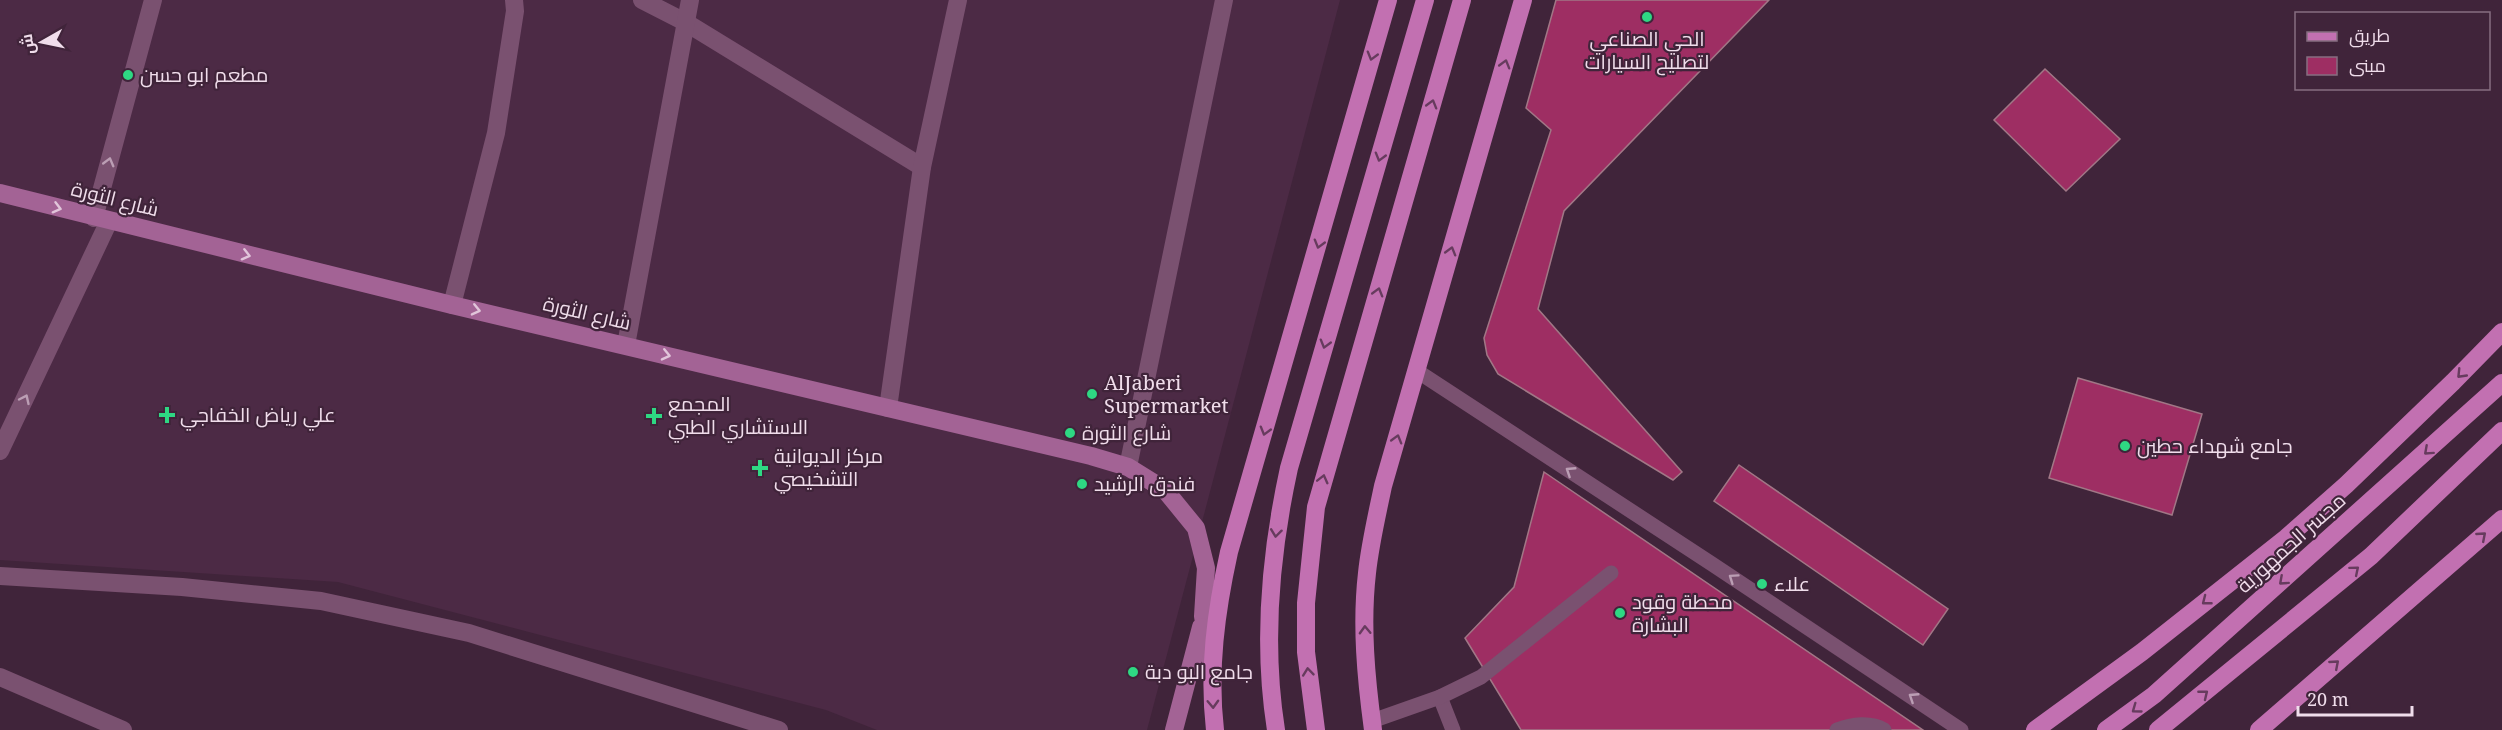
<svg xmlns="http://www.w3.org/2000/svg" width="2502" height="730" viewBox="0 0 2502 730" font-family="'Noto Serif',Cairo,serif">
<rect width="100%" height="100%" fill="#40243a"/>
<!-- built -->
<path fill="#4c2a45" d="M0,0H1340L1147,730H877L826,710L338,582L0,560Z"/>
<!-- building -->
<g fill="#9e2e63" stroke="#a17786" stroke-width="1.5">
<path d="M1556,0H1769L1564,211L1538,309L1682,472L1673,480L1498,374L1487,355L1484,338L1551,130L1526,108Z"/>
<path d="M2045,69L2120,139L2066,191L1994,120Z"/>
<path d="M2078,378L2202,414L2172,515L2049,478Z"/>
<path d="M1739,465L1948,609L1923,645L1714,501Z"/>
<path d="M1544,472L1923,730H1521L1465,638L1514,587Z"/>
</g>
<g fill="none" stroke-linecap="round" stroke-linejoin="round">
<!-- lane -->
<g stroke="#7a5170" stroke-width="15">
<path d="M1417,371L1712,564L1961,730"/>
<path d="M1440,697L1453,730"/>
<path d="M1372,721L1440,697L1481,677L1611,573"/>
<path d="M1837,730C1852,724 1871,722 1884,730"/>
</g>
<!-- street -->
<g stroke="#7a5170" stroke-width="18">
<path d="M642,0L685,22L922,167"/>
<path d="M94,218L153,0"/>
<path d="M452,305L496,133L515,11L514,0"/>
<path d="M626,345L690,0"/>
<path d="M888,408L922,167L958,0"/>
<path d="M0,451L109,221"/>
<path d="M1128,467L1224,0"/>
<path d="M0,576L182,587L321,601L469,633L779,730"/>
<path d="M0,677L123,730"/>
</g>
<!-- secondary -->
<g stroke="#a36395" stroke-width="18">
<path d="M0,193L452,305L1091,456L1128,467L1165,490L1196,528L1206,568L1203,616L1210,660"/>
<path d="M1174,730L1201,627"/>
</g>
<!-- primary -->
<g stroke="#c270b1" stroke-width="18">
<path d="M1215,730C1208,670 1216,611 1229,552L1388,0"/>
<path d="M1276,730C1262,642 1270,555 1289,468L1425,0"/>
<path d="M1316,730L1306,652V603L1316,507L1462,0"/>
<path d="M1373,730C1366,678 1361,625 1367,573C1370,544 1377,515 1383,486L1523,0"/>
<path d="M2035,730L2142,652L2286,538L2346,485L2453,382L2502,332"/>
<path d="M2106,730L2154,695L2502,383"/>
<path d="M2158,730L2371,556L2502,431"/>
<path d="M2259,730L2502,519"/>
</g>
</g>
<!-- one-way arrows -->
<defs><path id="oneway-chevron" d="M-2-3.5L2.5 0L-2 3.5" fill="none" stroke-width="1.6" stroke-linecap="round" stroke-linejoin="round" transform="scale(1.5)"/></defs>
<g stroke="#673b5e">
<use href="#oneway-chevron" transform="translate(1372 56) rotate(106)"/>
<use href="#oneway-chevron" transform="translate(1505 64) rotate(-74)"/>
<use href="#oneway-chevron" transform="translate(1432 104) rotate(-74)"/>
<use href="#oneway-chevron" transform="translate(1380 157) rotate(106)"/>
<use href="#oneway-chevron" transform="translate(1319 244) rotate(106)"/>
<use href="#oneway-chevron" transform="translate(1451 251) rotate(-74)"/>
<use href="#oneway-chevron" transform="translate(1378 292) rotate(-74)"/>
<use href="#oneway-chevron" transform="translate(1325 344) rotate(106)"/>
<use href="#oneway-chevron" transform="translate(2461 374) rotate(134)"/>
<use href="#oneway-chevron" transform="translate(1265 431) rotate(106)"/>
<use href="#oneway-chevron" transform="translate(1397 439) rotate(-74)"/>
<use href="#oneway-chevron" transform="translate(2428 451) rotate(138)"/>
<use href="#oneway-chevron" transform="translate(1323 479) rotate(-76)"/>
<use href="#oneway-chevron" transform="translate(1276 533) rotate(97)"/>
<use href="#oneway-chevron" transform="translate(2482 536) rotate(-41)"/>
<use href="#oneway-chevron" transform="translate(2355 570) rotate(-40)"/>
<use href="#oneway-chevron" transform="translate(2283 581) rotate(138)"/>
<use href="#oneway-chevron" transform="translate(2206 601) rotate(142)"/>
<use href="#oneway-chevron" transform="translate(1365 630) rotate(-92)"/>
<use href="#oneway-chevron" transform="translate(2335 664) rotate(-41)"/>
<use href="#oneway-chevron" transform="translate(1308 672) rotate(-96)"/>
<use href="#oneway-chevron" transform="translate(2204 694) rotate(-39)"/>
<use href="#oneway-chevron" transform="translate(1213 704) rotate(88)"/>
<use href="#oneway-chevron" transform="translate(2136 709) rotate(144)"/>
</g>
<g stroke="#bb9eb4">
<use href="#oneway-chevron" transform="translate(109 162) rotate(-75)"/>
<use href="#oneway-chevron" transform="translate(25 399) rotate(-65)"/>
<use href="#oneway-chevron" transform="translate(1570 471) rotate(-147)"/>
<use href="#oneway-chevron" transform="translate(1733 578) rotate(-145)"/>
<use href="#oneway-chevron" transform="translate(1913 697) rotate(-147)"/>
</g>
<g stroke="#e1c5da">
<use href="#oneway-chevron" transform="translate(57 208) rotate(15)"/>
<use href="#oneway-chevron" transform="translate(246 255) rotate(14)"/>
<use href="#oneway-chevron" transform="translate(476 310) rotate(13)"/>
<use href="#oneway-chevron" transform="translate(666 355) rotate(13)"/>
</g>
<!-- markers -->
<g fill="#2ed883" stroke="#40243a" stroke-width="2">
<circle cx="1647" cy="17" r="6"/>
<circle cx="128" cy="75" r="6"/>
<circle cx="1092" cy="394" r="6"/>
<path d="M164 406h6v6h6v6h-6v6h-6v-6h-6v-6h6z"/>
<path d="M651 407h6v6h6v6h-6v6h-6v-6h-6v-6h6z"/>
<circle cx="1070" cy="433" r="6"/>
<circle cx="2125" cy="446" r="6"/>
<path d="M757 459h6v6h6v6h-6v6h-6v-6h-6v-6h6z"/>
<circle cx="1082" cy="484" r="6"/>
<circle cx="1762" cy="584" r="6"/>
<circle cx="1620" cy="613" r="6"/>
<circle cx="1133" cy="672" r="6"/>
</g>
<g text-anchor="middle" stroke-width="4.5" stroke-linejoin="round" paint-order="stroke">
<!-- poi labels -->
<g font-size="20" fill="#f0ddeb" stroke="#40243a" text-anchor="start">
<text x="1647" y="46" text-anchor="middle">الحي الصناعي<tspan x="1647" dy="23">لتصليح السيارات</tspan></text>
<text x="140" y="82">مطعم ابو حسن</text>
<text x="1104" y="390">AlJaberi<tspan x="1104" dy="23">Supermarket</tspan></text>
<text x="668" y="411">المجمع<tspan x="668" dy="23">الاستشاري الطبي</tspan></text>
<text x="180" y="422">علي رياض الخفاجي</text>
<text x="1082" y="440">شارع الثورة</text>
<text x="2137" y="453">جامع شهداء حطين</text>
<text x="774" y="463">مركز الديوانية<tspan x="774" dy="23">التشخيصي</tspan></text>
<text x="1094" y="491">فندق الرشيد</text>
<text x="1774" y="591">علاء</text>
<text x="1632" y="609">محطة وقود<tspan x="1632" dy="23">البشارة</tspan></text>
<text x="1145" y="679">جامع البو دبة</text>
</g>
<!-- street labels -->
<g font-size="20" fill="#f0ddeb" stroke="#40243a">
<text transform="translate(115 199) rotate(14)" y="7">شارع الثورة</text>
<text transform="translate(587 313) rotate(13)" y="7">شارع الثورة</text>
<text transform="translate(2291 543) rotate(-42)" y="7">مجسر الجمهورية</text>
</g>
</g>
<!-- legend -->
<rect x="2295" y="12" width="195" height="78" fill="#40243a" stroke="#866e81" stroke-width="1.5"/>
<rect x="2307" y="32" width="30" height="9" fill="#c270b1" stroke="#866e81" stroke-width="1.5"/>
<text x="2349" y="42" font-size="18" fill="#f0ddeb">طريق</text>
<rect x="2307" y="57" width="30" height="18" fill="#9e2e63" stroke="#866e81" stroke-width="1.5"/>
<text x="2349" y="72" font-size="18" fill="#f0ddeb">مبنى</text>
<!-- north arrow -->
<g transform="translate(42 42) rotate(261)" stroke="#40243a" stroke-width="4.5" paint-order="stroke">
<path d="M0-4.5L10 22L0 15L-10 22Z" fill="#f0ddeb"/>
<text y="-9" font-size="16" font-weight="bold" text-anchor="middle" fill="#f0ddeb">ش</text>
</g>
<!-- scale -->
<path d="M2298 706v9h114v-9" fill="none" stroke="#f0ddeb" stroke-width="3"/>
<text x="2307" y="706" font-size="18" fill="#f0ddeb" stroke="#40243a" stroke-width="4.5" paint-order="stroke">20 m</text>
</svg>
